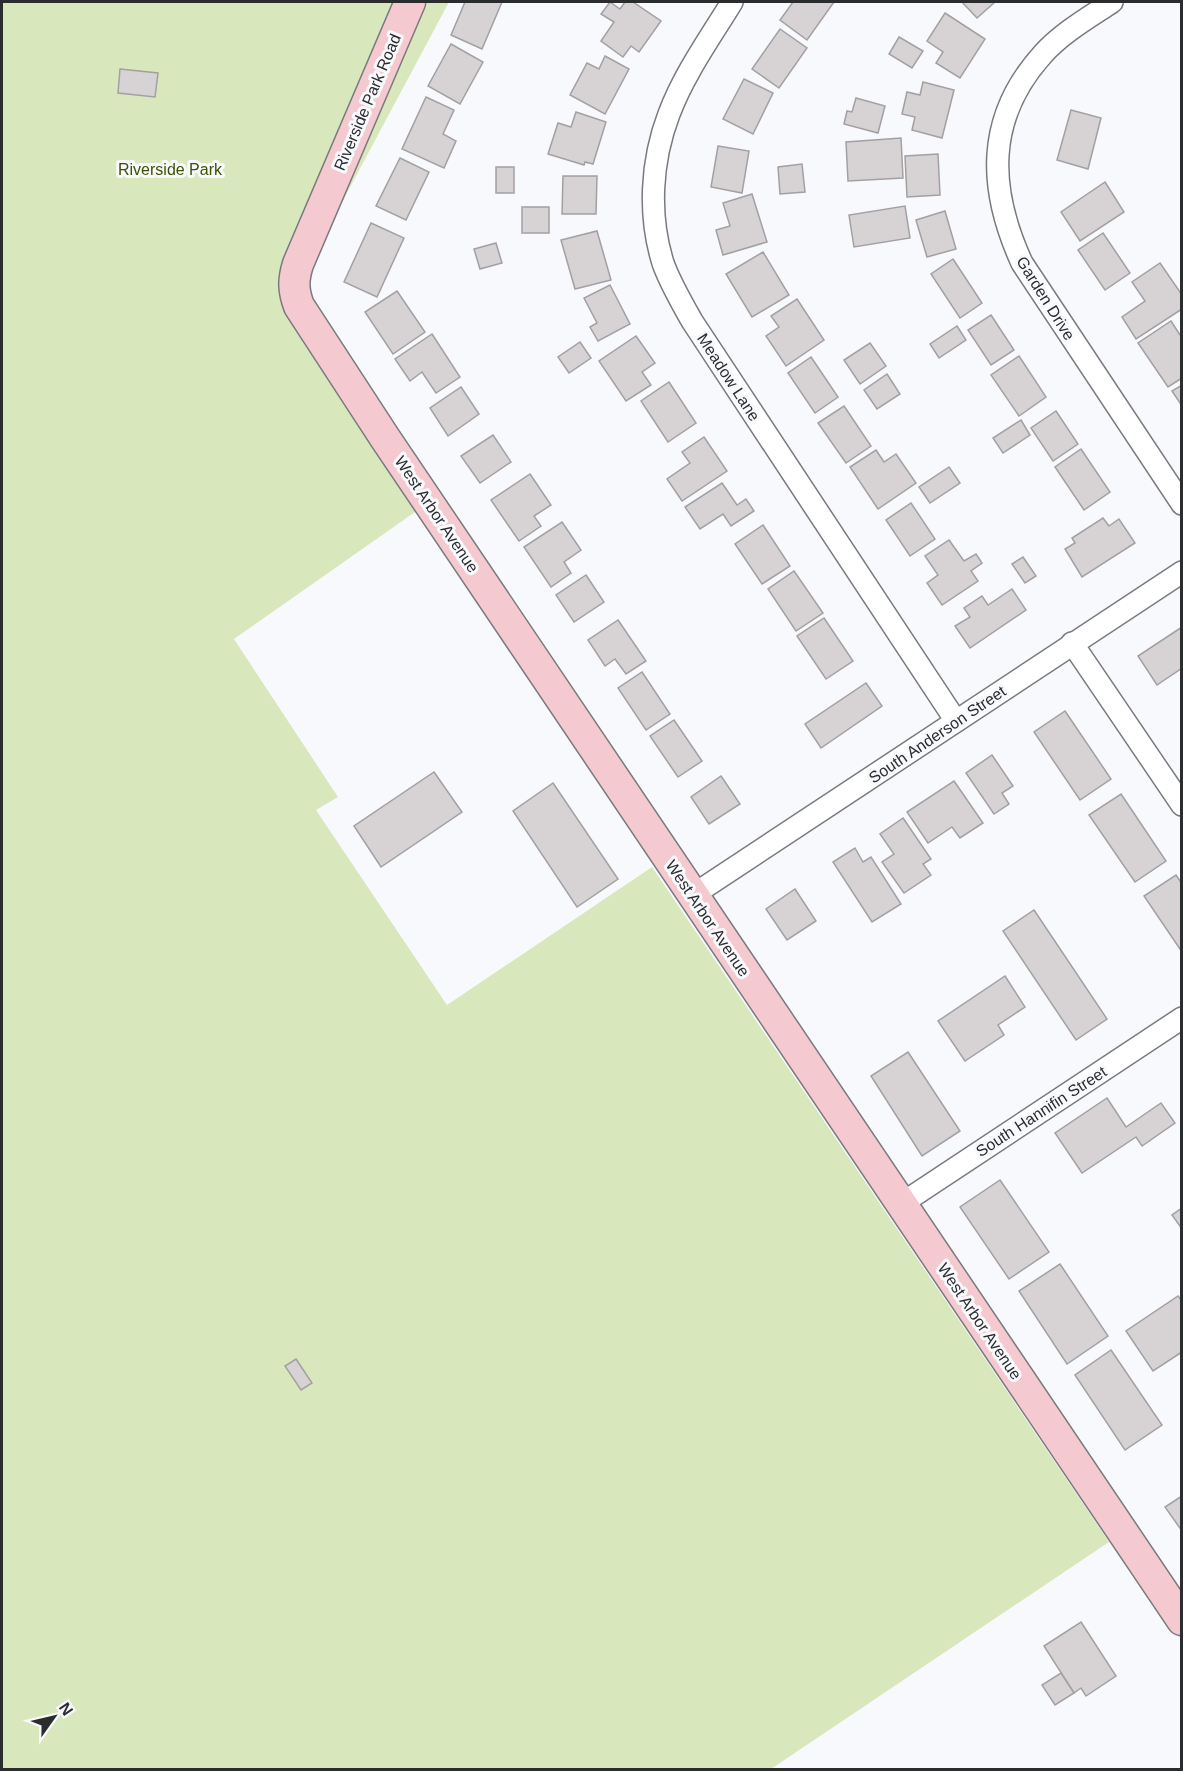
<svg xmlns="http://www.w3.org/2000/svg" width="1183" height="1771" viewBox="0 0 1183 1771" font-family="Arial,sans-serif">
<rect width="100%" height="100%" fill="#f8f9fd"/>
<!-- green -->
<path fill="#d9e7bd" d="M2,2H449L294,292L425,505L234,639L338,797L316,810L447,1005L652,867L1109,1542L771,1769H2Z"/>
<!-- building -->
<g fill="#d7d3d5" stroke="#a3a0a2" stroke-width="1.5">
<path d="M465,2H502L482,49L451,35Z"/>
<path d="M610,2L620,9L625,2H633L661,21L639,52L631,46L623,57L601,41L614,22L601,14Z"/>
<path d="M793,2H834L807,40L780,20Z"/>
<path d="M962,2H995L977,18Z"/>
<path d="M945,13L985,39L960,78L936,63L943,52L927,41Z"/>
<path d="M780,29L807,48L779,88L752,69Z"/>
<path d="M899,37L923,51L912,68L889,54Z"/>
<path d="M451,44L483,62L460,104L428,86Z"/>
<path d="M605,56L629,69L605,114L570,95L587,63L599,69Z"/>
<path d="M120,69L158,73L155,97L118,93Z"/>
<path d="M744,79L773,93L753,134L723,119Z"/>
<path d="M923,82L954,90L942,138L912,130L915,117L902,114L907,92L920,95Z"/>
<path d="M426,97L454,110L443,134L456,141L444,168L402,149Z"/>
<path d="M856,98L885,106L878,133L844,124L847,111L852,112Z"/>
<path d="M1071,110L1101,118L1088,169L1057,160Z"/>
<path d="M576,112L606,122L593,164L585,162L584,165L548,154L558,123L571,127Z"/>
<path d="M901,138L903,178L848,181L846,142Z"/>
<path d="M718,146L749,151L742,193L711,187Z"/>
<path d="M938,154L940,195L907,197L905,156Z"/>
<path d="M400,158L429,172L406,220L376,206Z"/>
<path d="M802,164L805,192L780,194L778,167Z"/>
<rect x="496" y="167" width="18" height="26"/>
<path d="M563,176H597L596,214H562Z"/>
<path d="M1105,182L1124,212L1080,241L1061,212Z"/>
<path d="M752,194L767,242L723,255L716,230L730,226L723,203Z"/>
<path d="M905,206L910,238L854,247L849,215Z"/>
<rect x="522" y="207" width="27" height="26"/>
<path d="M945,211L956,249L927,257L916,220Z"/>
<path d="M371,223L404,238L377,297L344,282Z"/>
<path d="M597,231L611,280L575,289L561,240Z"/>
<path d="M1103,233L1130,273L1105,290L1078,250Z"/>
<path d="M496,243L502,263L480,269L474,249Z"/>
<path d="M763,252L789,295L752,317L726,274Z"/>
<path d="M953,259L982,303L960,318L931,274Z"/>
<path d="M1160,263L1182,295V309L1136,339L1122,317L1145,301L1132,282Z"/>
<path d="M610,285L630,324L598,341L590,327L597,323L584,298Z"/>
<path d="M397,291L425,332L393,354L365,312Z"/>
<path d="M797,299L824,340L786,366L766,336L779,327L771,316Z"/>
<path d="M991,315L1014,350L991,365L968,330Z"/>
<path d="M1171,321L1182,338V378L1168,387L1138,343Z"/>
<path d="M957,326L966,340L939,358L930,344Z"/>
<path d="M432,334L460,377L436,393L422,372L410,381L395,359Z"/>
<path d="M636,336L655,363L642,372L651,385L626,401L599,361Z"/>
<path d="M580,342L591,358L569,373L558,357Z"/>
<path d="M870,343L886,366L860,384L844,360Z"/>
<path d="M1019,356L1046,397L1019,416L991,375Z"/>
<path d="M811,357L838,397L815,413L788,373Z"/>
<path d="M887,374L900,394L877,409L864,390Z"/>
<path d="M669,382L696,423L668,442L641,401Z"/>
<path d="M1182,385V406L1172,391Z"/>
<path d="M461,387L479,414L448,436L430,408Z"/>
<path d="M844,406L871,446L846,463L818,423Z"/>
<path d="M1056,411L1078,444L1053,461L1031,428Z"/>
<path d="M1021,420L1030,435L1003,453L993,438Z"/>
<path d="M493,435L511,462L480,483L461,456Z"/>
<path d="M704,437L727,471L682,501L667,479L690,463L682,452Z"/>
<path d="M1081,449L1110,492L1084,510L1055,467Z"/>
<path d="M876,450L884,462L896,454L916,483L878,509L850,467Z"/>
<path d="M949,467L960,483L930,503L919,487Z"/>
<path d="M530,474L551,505L534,516L541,526L519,541L491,500Z"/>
<path d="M722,483L737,505L746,499L754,511L731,526L723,514L700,529L685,507Z"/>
<path d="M911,503L935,539L910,556L886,520Z"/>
<path d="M1103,518L1109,526L1119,519L1135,543L1082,577L1065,549L1075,543L1072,538Z"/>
<path d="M562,522L581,550L564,562L571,573L551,587L524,547Z"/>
<path d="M763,525L790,566L762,584L735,544Z"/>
<path d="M949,540L964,561L976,554L982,563L971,571L978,581L942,605L927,583L938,575L925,556Z"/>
<path d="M1023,557L1036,576L1025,583L1012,564Z"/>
<path d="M794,571L823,613L796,631L768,589Z"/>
<path d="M586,575L604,602L574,622L556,595Z"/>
<path d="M1012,589L1026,610L970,648L955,626L970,617L964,608L982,596L988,605Z"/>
<path d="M824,618L853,661L826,679L797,636Z"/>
<path d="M618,620L646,661L626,674L615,659L605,666L588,640Z"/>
<path d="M1182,627V668L1157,685L1138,656Z"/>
<path d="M642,672L670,714L646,730L618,688Z"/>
<path d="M866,683L882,706L821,748L805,724Z"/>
<path d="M1065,711L1111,779L1080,800L1034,732Z"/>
<path d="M674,720L702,761L678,777L650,736Z"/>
<path d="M992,755L1013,786L1002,793L1009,804L994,814L966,773Z"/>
<path d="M434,772L462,812L381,867L354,826Z"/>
<path d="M721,776L740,804L709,824L691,797Z"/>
<path d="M954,781L983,823L960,838L952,827L928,843L907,812Z"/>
<path d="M553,783L618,879L577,907L513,811Z"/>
<path d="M1121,794L1166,861L1135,882L1089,815Z"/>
<path d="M903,818L931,859L923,864L931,875L904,893L882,862L894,854L880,834Z"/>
<path d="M855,848L863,862L871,857L901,904L872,922L833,862Z"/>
<path d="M1176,875L1182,884V952L1144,896Z"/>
<path d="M795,889L816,921L787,940L766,909Z"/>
<path d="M1034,910L1107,1019L1076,1040L1003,931Z"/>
<path d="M1005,976L1025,1007L998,1025L1004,1035L965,1061L938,1021Z"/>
<path d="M908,1052L960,1131L922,1156L871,1076Z"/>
<path d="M1107,1098L1126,1127L1161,1103L1175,1123L1142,1146L1136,1137L1082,1173L1055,1133Z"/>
<path d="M1000,1180L1049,1252L1009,1279L960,1207Z"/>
<path d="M1182,1208V1229L1172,1215Z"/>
<path d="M1060,1264L1108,1336L1067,1364L1019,1291Z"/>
<path d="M1178,1296L1182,1301V1352L1153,1371L1126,1331Z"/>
<path d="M1111,1350L1162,1425L1125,1450L1075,1375Z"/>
<path d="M296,1359L312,1383L301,1390L285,1366Z"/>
<path d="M1182,1496V1531L1165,1507Z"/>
<path d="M1081,1622L1116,1676L1086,1696L1081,1688L1074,1693L1044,1646Z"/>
<path d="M1061,1673L1074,1693L1055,1705L1042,1685Z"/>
</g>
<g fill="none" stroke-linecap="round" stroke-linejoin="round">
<defs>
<g id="street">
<path d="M732,2C710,38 684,74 669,114C651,161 648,215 663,263C670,283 682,303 692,321L956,721"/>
<path d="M1112,2C1088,18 1062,33 1043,54C985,118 988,189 1022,263L1182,504"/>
<path d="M1072,643L1182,805"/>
<path d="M693,895L1182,572"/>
<path d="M901,1204L1182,1018"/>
</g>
<path id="secondary" d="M410,2L298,264C293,280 293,290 299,306L385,438L1182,1620"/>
</defs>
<!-- street casing -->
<use href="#street" stroke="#797a7d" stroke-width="24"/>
<!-- secondary casing -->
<use href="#secondary" stroke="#797a7d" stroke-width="33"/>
<!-- street -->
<use href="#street" stroke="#fff" stroke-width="21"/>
<!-- secondary -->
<use href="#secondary" stroke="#f4cad0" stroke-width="30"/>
</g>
<g text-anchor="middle" stroke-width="6" stroke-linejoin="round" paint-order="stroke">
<!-- street labels -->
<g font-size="16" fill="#2b2c2d" stroke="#f8f9fd">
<text transform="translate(367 102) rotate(-67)" y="6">Riverside Park Road</text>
<text transform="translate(1046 298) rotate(58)" y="6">Garden Drive</text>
<text transform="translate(729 377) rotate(57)" y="6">Meadow Lane</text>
<text transform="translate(437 514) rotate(56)" y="6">West Arbor Avenue</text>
<text transform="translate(937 734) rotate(-34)" y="6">South Anderson Street</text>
<text transform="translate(708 918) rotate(56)" y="6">West Arbor Avenue</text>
<text transform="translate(1041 1111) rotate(-33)" y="6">South Hannifin Street</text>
<text transform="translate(980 1321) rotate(56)" y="6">West Arbor Avenue</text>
</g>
<!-- park labels -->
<g font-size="16" fill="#3e4f00" stroke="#f8f9fd">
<text x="170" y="175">Riverside Park</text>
</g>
</g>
<!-- border -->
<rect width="1183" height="1771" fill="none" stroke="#2b2c2d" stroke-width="6"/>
<!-- north arrow -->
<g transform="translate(54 1717) rotate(56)" stroke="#f8f9fd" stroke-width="4.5" paint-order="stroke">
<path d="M0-4.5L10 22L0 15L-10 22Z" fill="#2b2c2d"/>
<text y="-9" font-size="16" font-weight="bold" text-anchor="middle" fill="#2b2c2d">N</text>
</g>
</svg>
